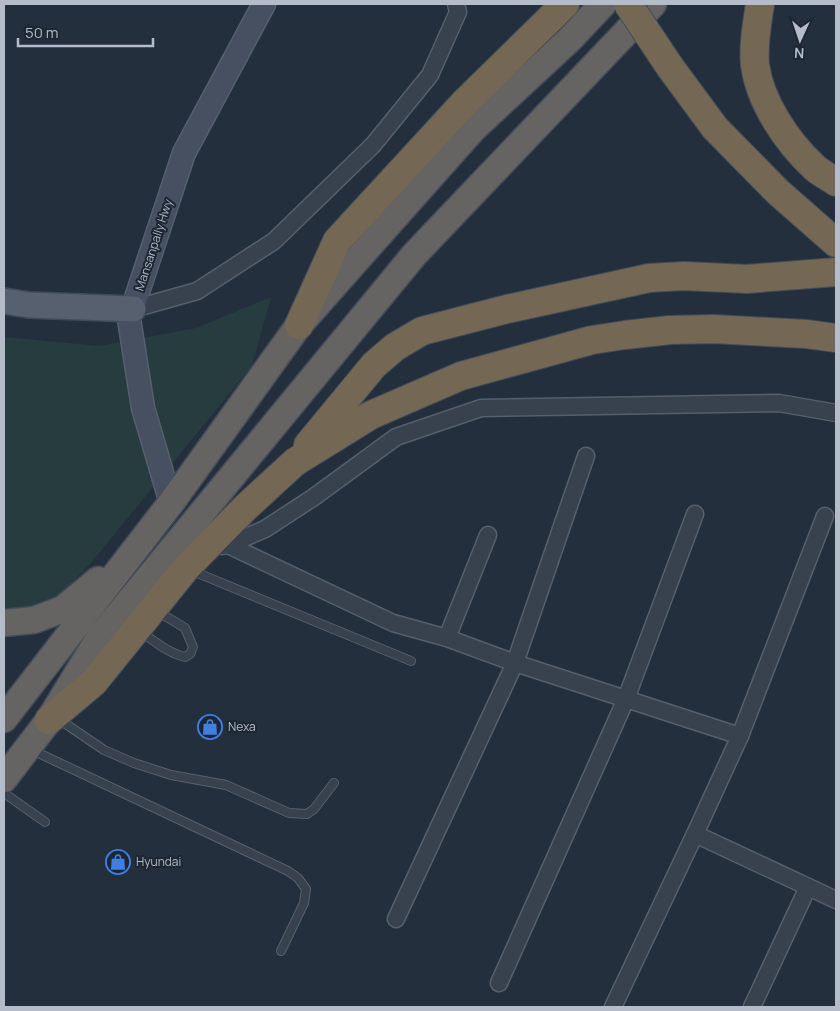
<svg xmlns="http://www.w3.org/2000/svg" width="840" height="1011" viewBox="0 0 840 1011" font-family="Manrope,sans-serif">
<rect width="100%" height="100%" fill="#242f3e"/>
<!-- green -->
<path fill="#263c3f" d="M271,297L252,366L91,563L64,591L37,607L4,609V337L100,346L196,328Z"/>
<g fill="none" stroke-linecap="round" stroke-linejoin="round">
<defs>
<g id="service">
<path d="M190,570L411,661"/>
<path d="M140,631C154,641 168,653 185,657L190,654L193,647L185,628L157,611"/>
<path d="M57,718L104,750L134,763L171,775L226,785L289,813L307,814L314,809L334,783"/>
<path d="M32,750L288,871L298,878L306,889L304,903L281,951"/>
<path d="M4,793L45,822"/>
</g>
<g id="minor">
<path d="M133,309L197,291L274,241L373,145L430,75L458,12L456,4"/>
<path d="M228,545L393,623L447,638L515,663L740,736L695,834L836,900"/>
<path d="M222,546L228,545L265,529L314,497L396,437L481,408L779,403L836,413"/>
<path d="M447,638L488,535"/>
<path d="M740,736L825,516"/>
<path d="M396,919L515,663L586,456"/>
<path d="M499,983L626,699L695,514"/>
<path d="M613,1007L695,834"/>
<path d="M752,1007L808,887"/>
</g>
<path id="secondary" d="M171,503L143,408L129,319L184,153L264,4"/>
<path id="primary" d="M4,301L29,305L133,309"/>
<g id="trunk">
<path d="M4,623L34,620L63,609L98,580"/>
<path d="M4,719L171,503L299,325L473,129L570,39L603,4"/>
<path d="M4,779L49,720L99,638L414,255L653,4"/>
</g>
<g id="motorway">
<path d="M760,4C757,24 753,45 755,65C760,102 787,142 814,167C820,173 829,177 836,182"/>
<path d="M670,67L715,128L778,192L836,243"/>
<path d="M299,325L337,241L465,102L565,4"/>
<path d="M308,445L374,365L395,347L422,331L507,309L649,278L684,276L747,279L836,272"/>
<path d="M49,720L94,682L186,568L245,508L295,462L371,415L461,376L592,340L625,335L670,330L713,329L806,334L836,338"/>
</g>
</defs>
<!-- service casing -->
<use href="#service" stroke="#565f6c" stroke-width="10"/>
<!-- minor casing -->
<use href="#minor" stroke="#565f6c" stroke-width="19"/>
<!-- secondary casing -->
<use href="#secondary" stroke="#565f6c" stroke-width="25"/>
<!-- primary casing -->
<use href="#primary" stroke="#414a57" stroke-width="28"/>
<!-- trunk casing -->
<use href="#trunk" stroke="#434c59" stroke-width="29"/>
<!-- motorway casing -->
<use href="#motorway" stroke="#434c59" stroke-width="30"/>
<!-- service -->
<use href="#service" stroke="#38414e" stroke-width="8"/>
<!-- minor -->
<use href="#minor" stroke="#38414e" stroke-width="16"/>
<!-- secondary -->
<use href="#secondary" stroke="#465061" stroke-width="22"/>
<!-- primary -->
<use href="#primary" stroke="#56606e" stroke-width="25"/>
<!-- trunk -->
<use href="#trunk" stroke="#656462" stroke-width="26"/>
<!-- motorway -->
<use href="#motorway" stroke="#746855" stroke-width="28"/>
<defs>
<path id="motorway-bridge" d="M628,4L670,67"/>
</defs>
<!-- motorway-bridge casing -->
<use href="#motorway-bridge" stroke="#434c59" stroke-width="30" stroke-linecap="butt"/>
<!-- motorway-bridge -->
<use href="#motorway-bridge" stroke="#746855" stroke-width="28"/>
</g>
<!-- icons -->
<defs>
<symbol id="shop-ring" viewBox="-11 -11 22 22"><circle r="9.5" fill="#1d2633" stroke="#3f7fe0" stroke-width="1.5"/><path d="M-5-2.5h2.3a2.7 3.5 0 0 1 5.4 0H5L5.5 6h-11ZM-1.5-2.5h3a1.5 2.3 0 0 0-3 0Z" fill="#3f7fe0"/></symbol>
</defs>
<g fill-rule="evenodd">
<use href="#shop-ring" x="196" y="713" width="28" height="28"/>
<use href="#shop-ring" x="104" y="848" width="28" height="28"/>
</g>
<g text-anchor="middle" stroke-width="4" stroke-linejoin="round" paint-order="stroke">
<!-- street labels -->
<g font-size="12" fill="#b4bcc9" stroke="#1d2633">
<text transform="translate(154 245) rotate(-72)" y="4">Mansanpally Hwy</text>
</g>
<!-- poi labels -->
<g font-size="12" fill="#b4bcc9" stroke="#1d2633" text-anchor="start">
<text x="228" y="731">Nexa</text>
<text x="136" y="866">Hyundai</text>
</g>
</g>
<!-- border -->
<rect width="840" height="1011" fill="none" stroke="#b4bcc9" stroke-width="10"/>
<!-- north arrow -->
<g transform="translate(800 40) rotate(183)" stroke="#1d2633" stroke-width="4" paint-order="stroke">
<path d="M0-4L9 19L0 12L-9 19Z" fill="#b4bcc9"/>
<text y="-8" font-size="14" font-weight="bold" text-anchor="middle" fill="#b4bcc9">N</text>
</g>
<!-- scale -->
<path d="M18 38v8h135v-8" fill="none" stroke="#b4bcc9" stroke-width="2.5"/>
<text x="25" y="38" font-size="15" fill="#b4bcc9" stroke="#1d2633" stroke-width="4" paint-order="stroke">50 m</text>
</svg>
